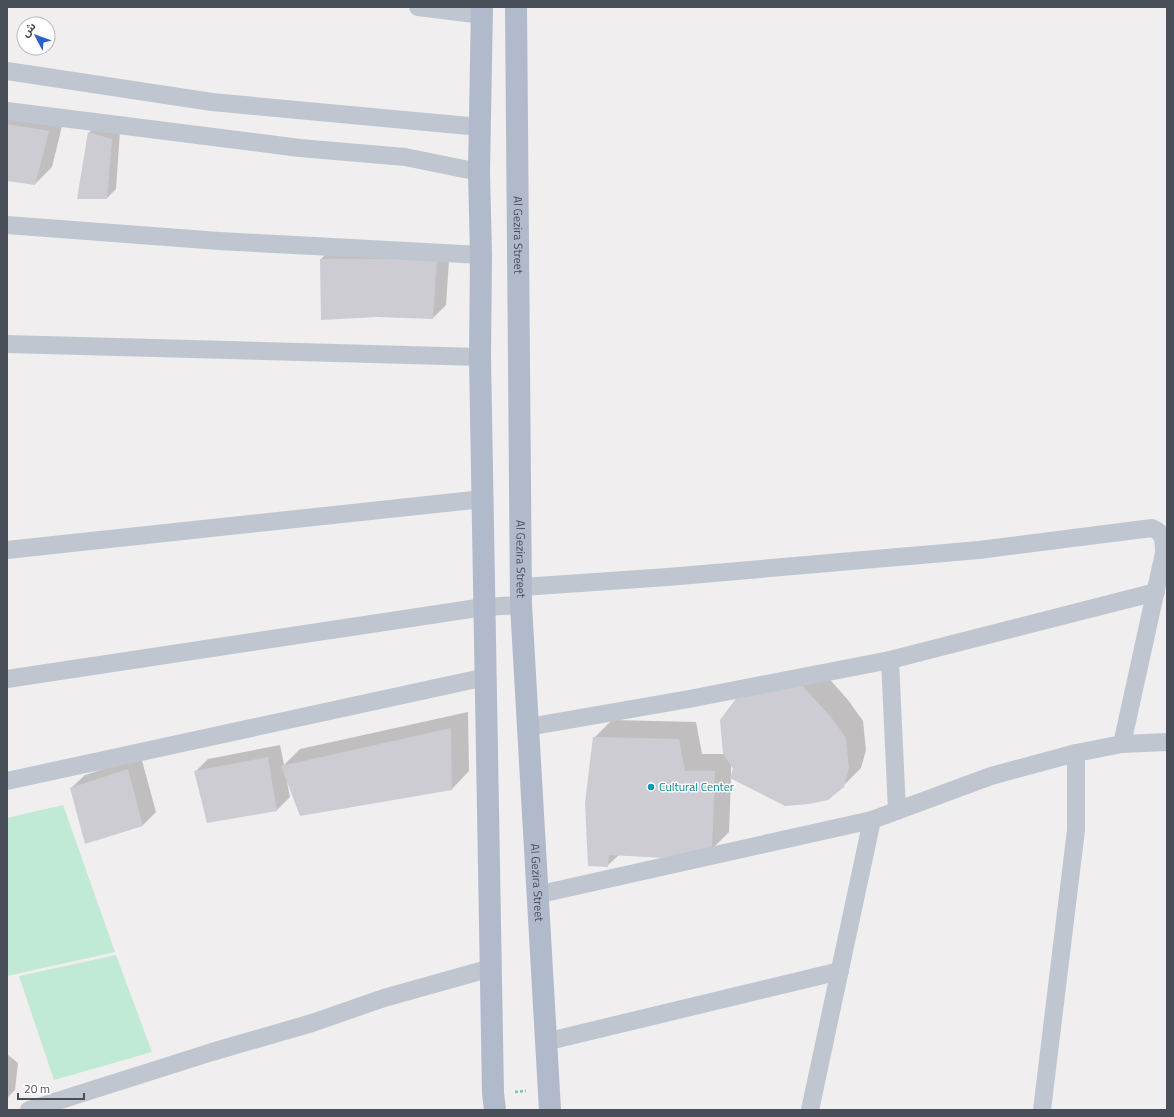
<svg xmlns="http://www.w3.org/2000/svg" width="1174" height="1117" viewBox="0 0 1174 1117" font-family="'Titillium Web','Noto Sans Arabic',sans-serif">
<rect width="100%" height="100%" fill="#f0eeee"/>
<!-- green -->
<g fill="#c0ead5">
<path d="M63,805L115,952L7,976V818Z"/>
<path d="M116,955L152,1052L54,1080L19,976Z"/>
</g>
<!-- shadow -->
<g fill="#0003" fill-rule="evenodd">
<path d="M7,104L65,114L52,167L35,184L7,180Z"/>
<path d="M97,124L120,131L116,189L107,198L89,133Z"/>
<path d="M334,246H450L446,305L433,318L377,316L322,319L321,259Z"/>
<path d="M817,665L848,700L863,721L866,750L861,768L843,786L731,777L729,832L712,849L619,855L607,866L594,738L612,720L696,722L702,754H725ZM731,764L734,769L731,777Z"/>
<path d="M468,712L469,771L452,789L287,782L290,797L277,810L195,772L208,759L280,745L284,765L300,749Z"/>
<path d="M141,757L156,812L143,825L71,788L85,775Z"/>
<path d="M7,1054L18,1063L15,1090L7,1098Z"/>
</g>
<!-- building -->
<g fill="#ccccd2">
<path d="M7,124L49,131L35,185L7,181Z"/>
<path d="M88,132L112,139L107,199H77Z"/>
<path d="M320,259H437L433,319L377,317L321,320Z"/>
<path d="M799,682L831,717L846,738L849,768L844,787L828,800L809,804L785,806L730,778L733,769L723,753L720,720L738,696Z"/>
<path d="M451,728L452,790L300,816L281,766Z"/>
<path d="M593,737L679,739L685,771H715L712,850L667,858L609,855L608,867L588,866L585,803Z"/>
<path d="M268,757L277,811L207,823L194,771Z"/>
<path d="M128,769L143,826L85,844L70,788Z"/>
</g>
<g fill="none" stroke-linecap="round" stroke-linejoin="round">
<!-- path -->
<path stroke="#7cc5a9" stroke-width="2.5" stroke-dasharray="3 2" stroke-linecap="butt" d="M515,1092L526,1091"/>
<!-- street -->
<g stroke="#c0c6cf" stroke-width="18">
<path d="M418,7L482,15"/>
<path d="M7,71L212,102L480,127"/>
<path d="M7,111L300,148L405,157L479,172"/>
<path d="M7,225L219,241L481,255"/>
<path d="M7,344L480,357"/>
<path d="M7,550L483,499"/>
<path d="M522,587L668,577L979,550L1152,528C1164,533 1164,540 1164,553L1122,744"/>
<path d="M890,660L897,811"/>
<path d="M7,679L484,607L521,605"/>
<path d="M528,727L689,699L890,660L1156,592"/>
<path d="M7,781L486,677"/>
<path d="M536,895L872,820"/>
<path d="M545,1042L840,971"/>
<path d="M29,1110L212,1052L312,1023L384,998L491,968"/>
<path d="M810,1110L872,820L991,776L1076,753L1122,744L1167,742"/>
<path d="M1042,1110L1076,830V753"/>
</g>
<!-- primary -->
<g stroke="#b0baca" stroke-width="22">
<path d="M482,7L479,172L481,255L480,357L493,1093L495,1110"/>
<path id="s1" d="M516,7L521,605L550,1110"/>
</g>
</g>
<!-- markers -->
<circle fill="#0f9aa8" stroke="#fff" stroke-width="1.5" cx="651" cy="787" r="4"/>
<g text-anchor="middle" stroke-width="3" stroke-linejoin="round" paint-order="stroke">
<!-- street labels -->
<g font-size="12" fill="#484f59" stroke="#fff">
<text dy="4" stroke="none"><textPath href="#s1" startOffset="228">Al Gezira Street</textPath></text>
<text dy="4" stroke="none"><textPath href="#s1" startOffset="552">Al Gezira Street</textPath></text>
<text dy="4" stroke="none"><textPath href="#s1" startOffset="876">Al Gezira Street</textPath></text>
</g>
<!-- culture labels -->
<g font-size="12" fill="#0d838f" stroke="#fff" text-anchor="start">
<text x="659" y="791">Cultural Center</text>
</g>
</g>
<!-- border -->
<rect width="1174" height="1117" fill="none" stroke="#484f59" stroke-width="16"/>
<!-- north arrow -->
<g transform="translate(36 36) rotate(311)"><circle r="19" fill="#ffffff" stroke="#b6b9bd"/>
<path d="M0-3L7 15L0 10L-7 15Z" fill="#2b5ece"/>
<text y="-6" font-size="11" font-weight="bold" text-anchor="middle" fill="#484f59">ش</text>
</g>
<!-- scale -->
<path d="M18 1093v6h66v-6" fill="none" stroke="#484f59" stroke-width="2"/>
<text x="24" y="1093" font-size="12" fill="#484f59" stroke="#ffffff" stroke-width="3" paint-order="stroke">20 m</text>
</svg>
